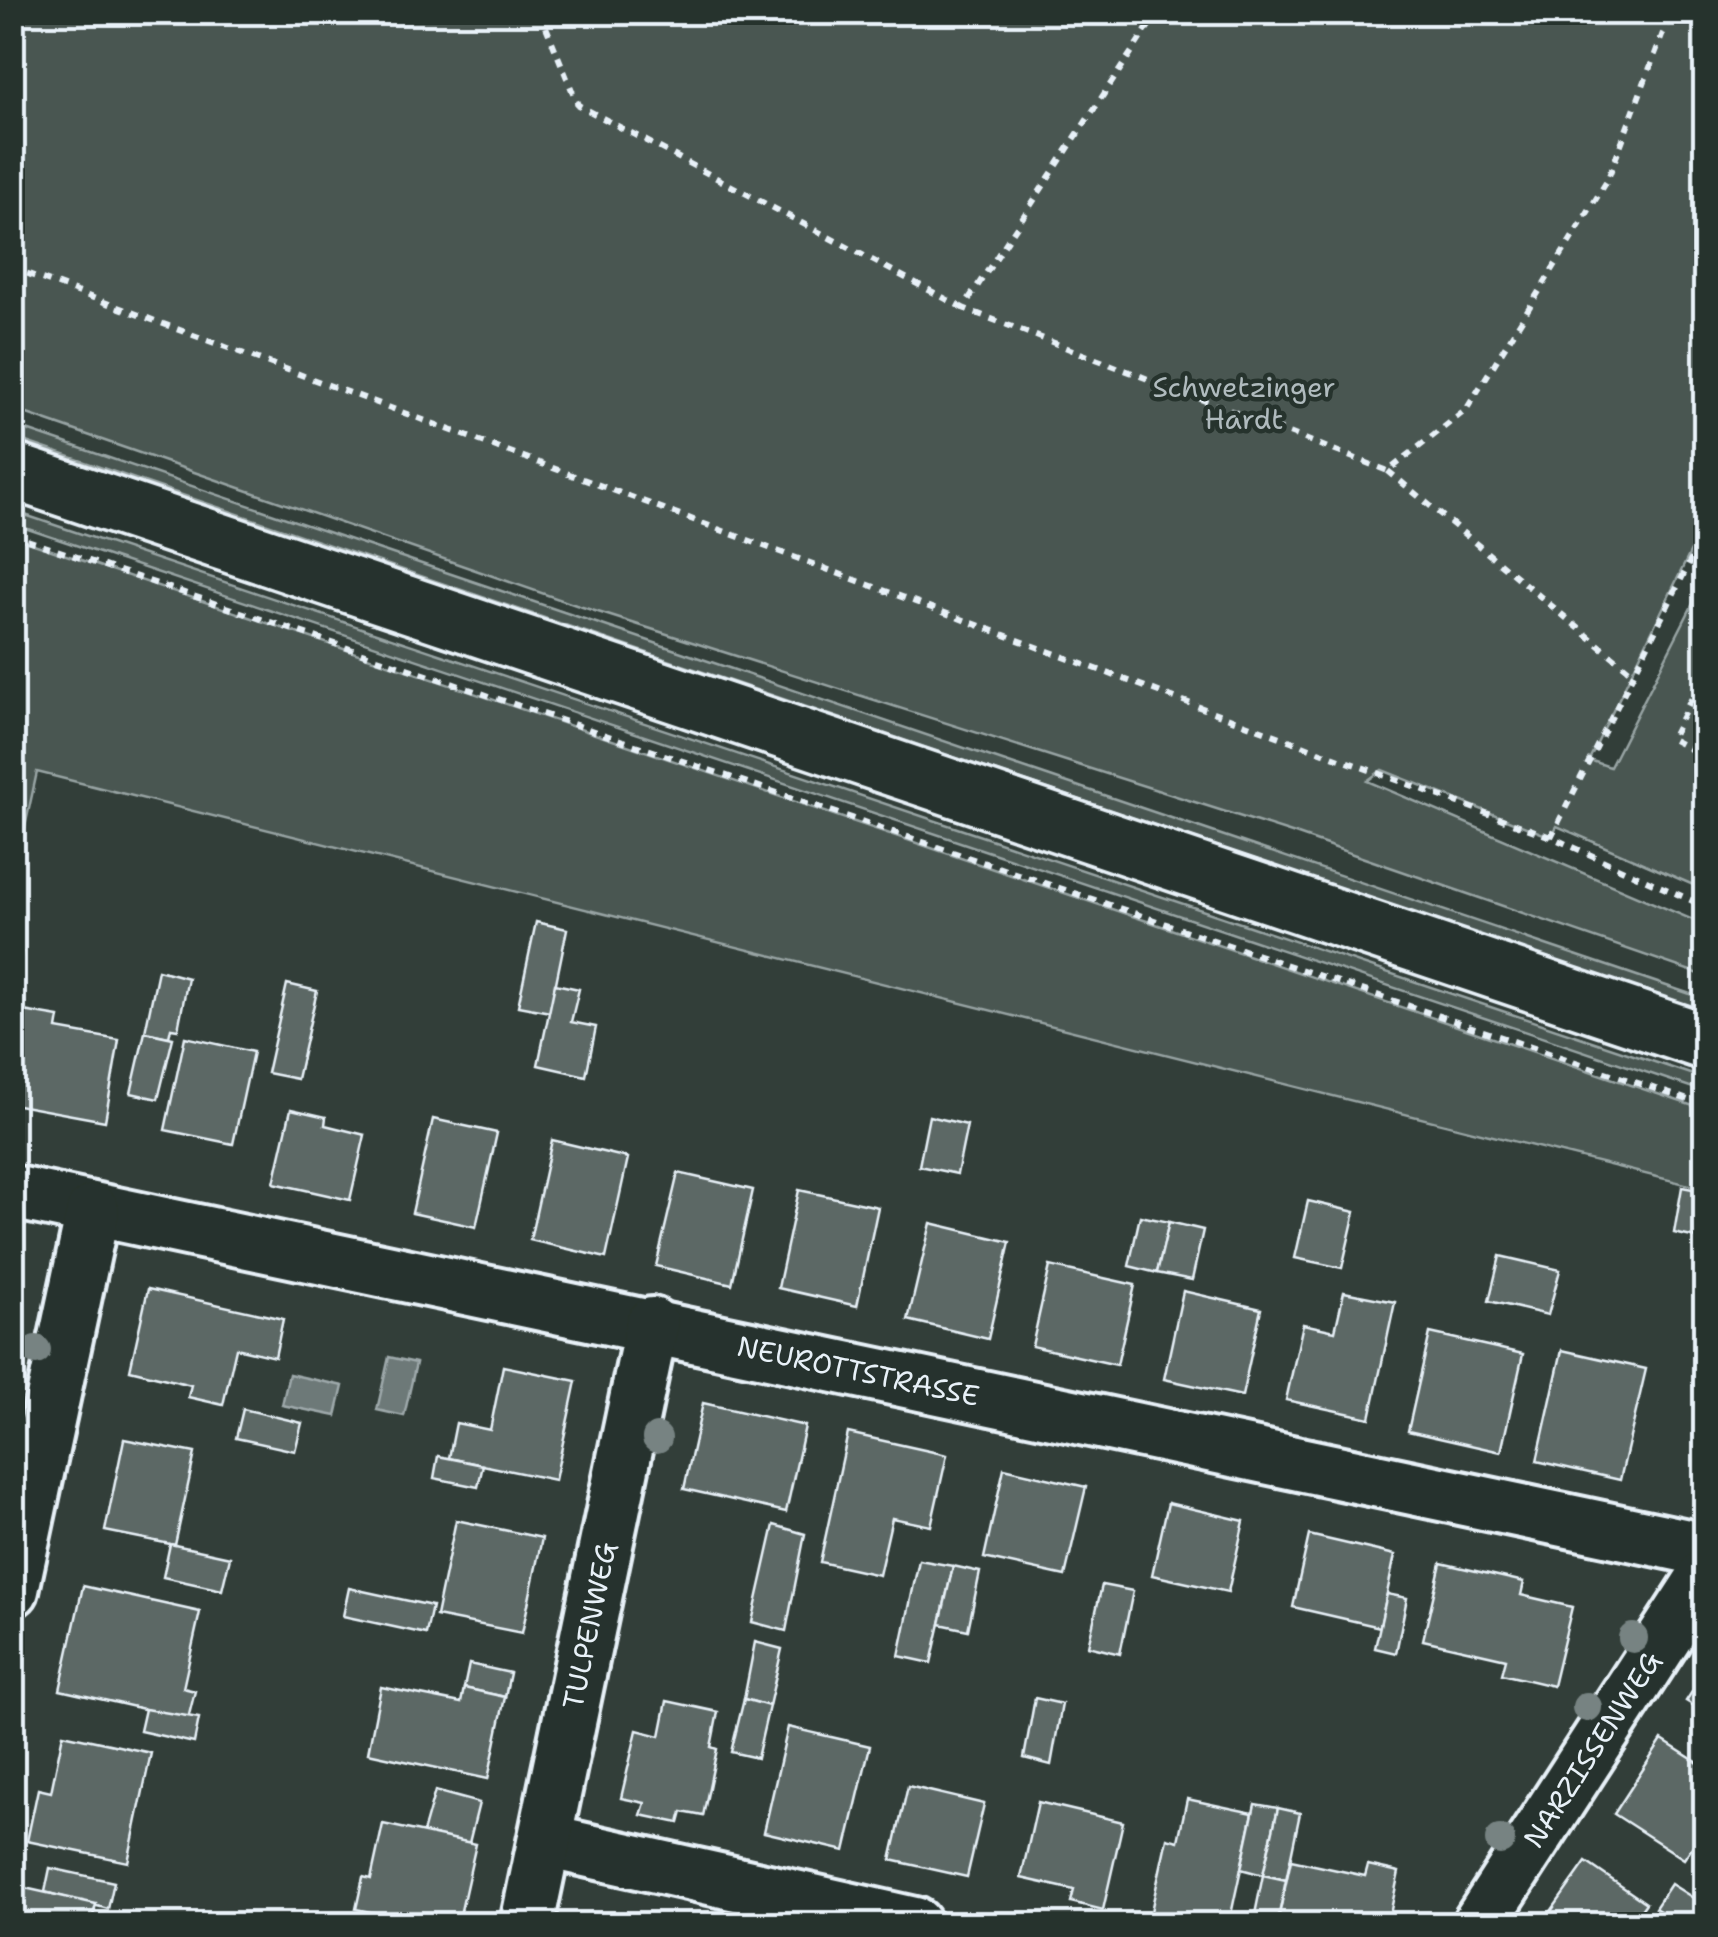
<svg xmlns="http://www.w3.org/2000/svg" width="1718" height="1937" viewBox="0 0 1718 1937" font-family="'Shantell Sans',sans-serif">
<rect width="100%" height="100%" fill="#323e39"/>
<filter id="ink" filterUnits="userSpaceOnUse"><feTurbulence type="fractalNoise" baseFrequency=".01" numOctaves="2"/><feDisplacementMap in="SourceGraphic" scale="20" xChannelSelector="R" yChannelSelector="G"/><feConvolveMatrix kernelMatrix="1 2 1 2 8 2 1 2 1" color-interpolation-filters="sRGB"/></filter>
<g filter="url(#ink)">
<!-- green -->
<g fill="#495651" stroke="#98a4a4" stroke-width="2.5">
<path d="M13,12L1705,13V522L1589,760L1610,767L1705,580V890L1557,826L1551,837L1382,770L1367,781L1705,925V976L1295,834L576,605L13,409Z"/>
<path d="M12,425L1705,999V1012L26,442L13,438Z"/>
<path d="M13,511L1705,1079V1092L13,524Z"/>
<path d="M13,537L1705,1110V1189L37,772L13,882Z"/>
</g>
<!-- water -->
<g fill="#6d7978" stroke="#9ea9ab" stroke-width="2.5">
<path d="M389,1357L416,1363L404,1416L377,1410Z"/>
<path d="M289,1374L343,1386L336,1416L282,1405Z"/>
</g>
<!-- building -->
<g fill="#5c6865" stroke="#e8f1f8" stroke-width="2.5">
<path d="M536,922L567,929L550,1012L518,1006Z"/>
<path d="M12,950L22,952L12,1009Z"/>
<path d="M158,970L188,978L178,1029L171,1028L169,1037L145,1032Z"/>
<path d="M287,984L317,991L297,1079L267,1073Z"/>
<path d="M555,984L579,989L571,1022L596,1027L586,1076L538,1065Z"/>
<path d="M12,1009L59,1017L57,1029L119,1040L105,1121L12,1104Z"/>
<path d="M145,1032L173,1038L158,1099L131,1093Z"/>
<path d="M185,1037L253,1052L233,1144L165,1130Z"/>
<path d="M291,1109L326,1117L325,1125L365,1135L350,1200L274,1183Z"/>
<path d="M929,1116L967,1125L957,1174L919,1166Z"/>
<path d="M433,1119L497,1133L476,1227L412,1213Z"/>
<path d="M552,1140L628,1158L606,1258L530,1240Z"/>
<path d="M678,1173L753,1190L732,1284L656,1266Z"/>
<path d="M1682,1187L1703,1191L1696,1238L1674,1233Z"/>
<path d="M799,1190L878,1207L857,1306L778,1288Z"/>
<path d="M1308,1201L1355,1212L1342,1268L1295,1258Z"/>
<path d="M1140,1216L1169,1222L1157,1273L1129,1266Z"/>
<path d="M1169,1222L1203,1230L1192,1280L1157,1273Z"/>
<path d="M931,1223L1010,1242L988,1339L908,1320Z"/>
<path d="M1500,1256L1560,1270L1548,1315L1489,1301Z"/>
<path d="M1050,1266L1135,1285L1117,1365L1032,1346Z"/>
<path d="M148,1289L283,1319L275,1357L236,1348L223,1405L188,1397L191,1385L130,1370Z"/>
<path d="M1183,1291L1261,1309L1242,1396L1164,1379Z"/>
<path d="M1344,1292L1395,1302L1370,1418L1286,1400L1303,1324L1335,1331Z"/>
<path d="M1430,1333L1523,1354L1501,1452L1408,1431Z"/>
<path d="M1562,1350L1646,1369L1620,1480L1537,1461Z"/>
<path d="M503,1366L576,1381L555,1480L449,1458L456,1423L490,1430Z"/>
<path d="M703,1403L805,1426L786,1512L684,1489Z"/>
<path d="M243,1409L302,1423L295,1451L236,1438Z"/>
<path d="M848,1433L947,1455L931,1526L892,1518L879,1575L820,1562Z"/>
<path d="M124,1439L195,1453L175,1545L105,1531Z"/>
<path d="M438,1456L483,1465L478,1487L434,1478Z"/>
<path d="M1004,1468L1086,1487L1065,1576L984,1558Z"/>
<path d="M1168,1503L1244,1521L1228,1592L1152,1575Z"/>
<path d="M456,1520L542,1538L522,1633L436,1616Z"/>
<path d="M774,1525L805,1534L786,1631L752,1622Z"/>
<path d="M1309,1535L1395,1555L1380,1627L1293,1607Z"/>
<path d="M170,1544L230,1557L222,1590L163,1577Z"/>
<path d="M919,1560L953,1566L931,1663L899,1656Z"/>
<path d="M1441,1563L1524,1582L1521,1595L1572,1607L1553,1686L1502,1674L1506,1659L1423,1640Z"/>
<path d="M953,1566L980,1572L968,1630L940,1624Z"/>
<path d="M1102,1585L1133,1591L1120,1654L1088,1646Z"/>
<path d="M83,1586L200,1612L183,1688L195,1691L188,1719L60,1690Z"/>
<path d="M349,1588L432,1606L426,1634L343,1616Z"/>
<path d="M1387,1594L1407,1598L1396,1653L1375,1648Z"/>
<path d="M755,1642L782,1649L769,1706L744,1699Z"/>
<path d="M469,1664L510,1673L505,1697L464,1688Z"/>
<path d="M1706,1670V1713L1686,1701Z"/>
<path d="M381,1687L461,1703L464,1688L505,1697L488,1779L368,1753Z"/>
<path d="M1035,1698L1062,1704L1051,1765L1024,1758Z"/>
<path d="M744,1699L769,1706L757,1758L731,1752Z"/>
<path d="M667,1701L718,1712L711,1747L717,1749L703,1816L682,1812L679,1823L641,1815L645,1803L621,1798L637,1730L660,1736Z"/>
<path d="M145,1709L199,1718L194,1743L140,1731Z"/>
<path d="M788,1727L870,1746L845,1851L764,1832Z"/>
<path d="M63,1734L151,1753L128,1862L27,1841L38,1789L51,1792Z"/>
<path d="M1662,1740L1706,1768V1826L1684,1859L1614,1814Z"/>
<path d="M908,1786L984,1804L967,1877L891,1860Z"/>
<path d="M435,1791L479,1803L469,1843L423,1833Z"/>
<path d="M1187,1799L1253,1813L1229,1924H1190L1150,1916L1167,1838L1178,1841Z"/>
<path d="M1038,1802L1123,1822L1103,1910L1071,1902L1074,1890L1021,1878Z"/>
<path d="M1255,1804L1278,1808L1263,1875L1241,1869Z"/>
<path d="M1278,1808L1300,1813L1286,1880L1263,1875Z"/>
<path d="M383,1824L476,1844L458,1924H427L356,1909L363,1877L371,1879Z"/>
<path d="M1291,1860L1365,1876L1368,1865L1399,1872L1388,1924H1277Z"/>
<path d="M1586,1862L1646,1903L1631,1924H1542Z"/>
<path d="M50,1868L114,1882L108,1909L45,1892Z"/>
<path d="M1263,1875L1286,1880L1277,1924H1253Z"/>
<path d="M1671,1884L1706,1906V1924H1681L1655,1908Z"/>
<path d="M16,1886L96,1904L91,1924H12Z"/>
</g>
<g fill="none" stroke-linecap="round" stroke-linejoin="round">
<defs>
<g id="minor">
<path id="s1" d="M12,1192L1706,1550"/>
<path d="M12,1590L93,1211"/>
<path d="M545,1841L915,1924"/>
<path id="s2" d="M527,1924L652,1324"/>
<path id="s3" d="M1479,1924L1706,1574"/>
</g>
<path id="tertiary" d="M12,471L1706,1042"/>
</defs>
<!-- minor casing -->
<use href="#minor" stroke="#e8f1f8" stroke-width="60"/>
<!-- tertiary casing -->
<use href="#tertiary" stroke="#e8f1f8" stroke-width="62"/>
<!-- path -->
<g stroke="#e8f1f8" stroke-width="6" stroke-dasharray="8 8" stroke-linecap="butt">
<path d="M540,12L578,105L963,308"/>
<path d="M1158,12L963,308L1388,471L1466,410L1607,181L1671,12"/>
<path d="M12,268L1551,837"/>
<path d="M1388,471L1633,673"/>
<path d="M1706,530L1551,837L1706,907"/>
<path d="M12,535L1706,1106"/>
<path d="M1706,670L1671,739L1706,757"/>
</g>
<!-- minor -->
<use href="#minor" stroke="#26332d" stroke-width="52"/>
<!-- tertiary -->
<use href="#tertiary" stroke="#26332d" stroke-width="55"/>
</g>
<!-- trees -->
<g fill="#778382">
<circle cx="36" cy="1350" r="15"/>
<circle cx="657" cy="1438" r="15"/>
<circle cx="1633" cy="1638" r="15"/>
<circle cx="1587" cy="1707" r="15"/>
<circle cx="1500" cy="1840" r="15"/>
</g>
</g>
<g text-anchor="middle" stroke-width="9" stroke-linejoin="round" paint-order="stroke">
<!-- park labels -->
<g font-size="28" fill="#b0bbbe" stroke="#26332d">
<text x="1244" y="397">Schwetzinger<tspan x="1244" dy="32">Hardt</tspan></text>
</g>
<!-- street labels -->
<g font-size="28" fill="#e8f1f8" stroke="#26332d">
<text dy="10" stroke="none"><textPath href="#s1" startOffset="865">NEUROTTSTRASSE</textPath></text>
<text dy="10" stroke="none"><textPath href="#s2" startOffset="305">TULPENWEG</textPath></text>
<text dy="10" stroke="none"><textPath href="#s3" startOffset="208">NARZISSENWEG</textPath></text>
</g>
</g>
<!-- margin -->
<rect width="1718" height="1937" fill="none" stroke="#26332d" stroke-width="50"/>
<rect x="25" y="25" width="1668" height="1887" fill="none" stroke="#e8f1f8" stroke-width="4" filter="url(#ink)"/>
</svg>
